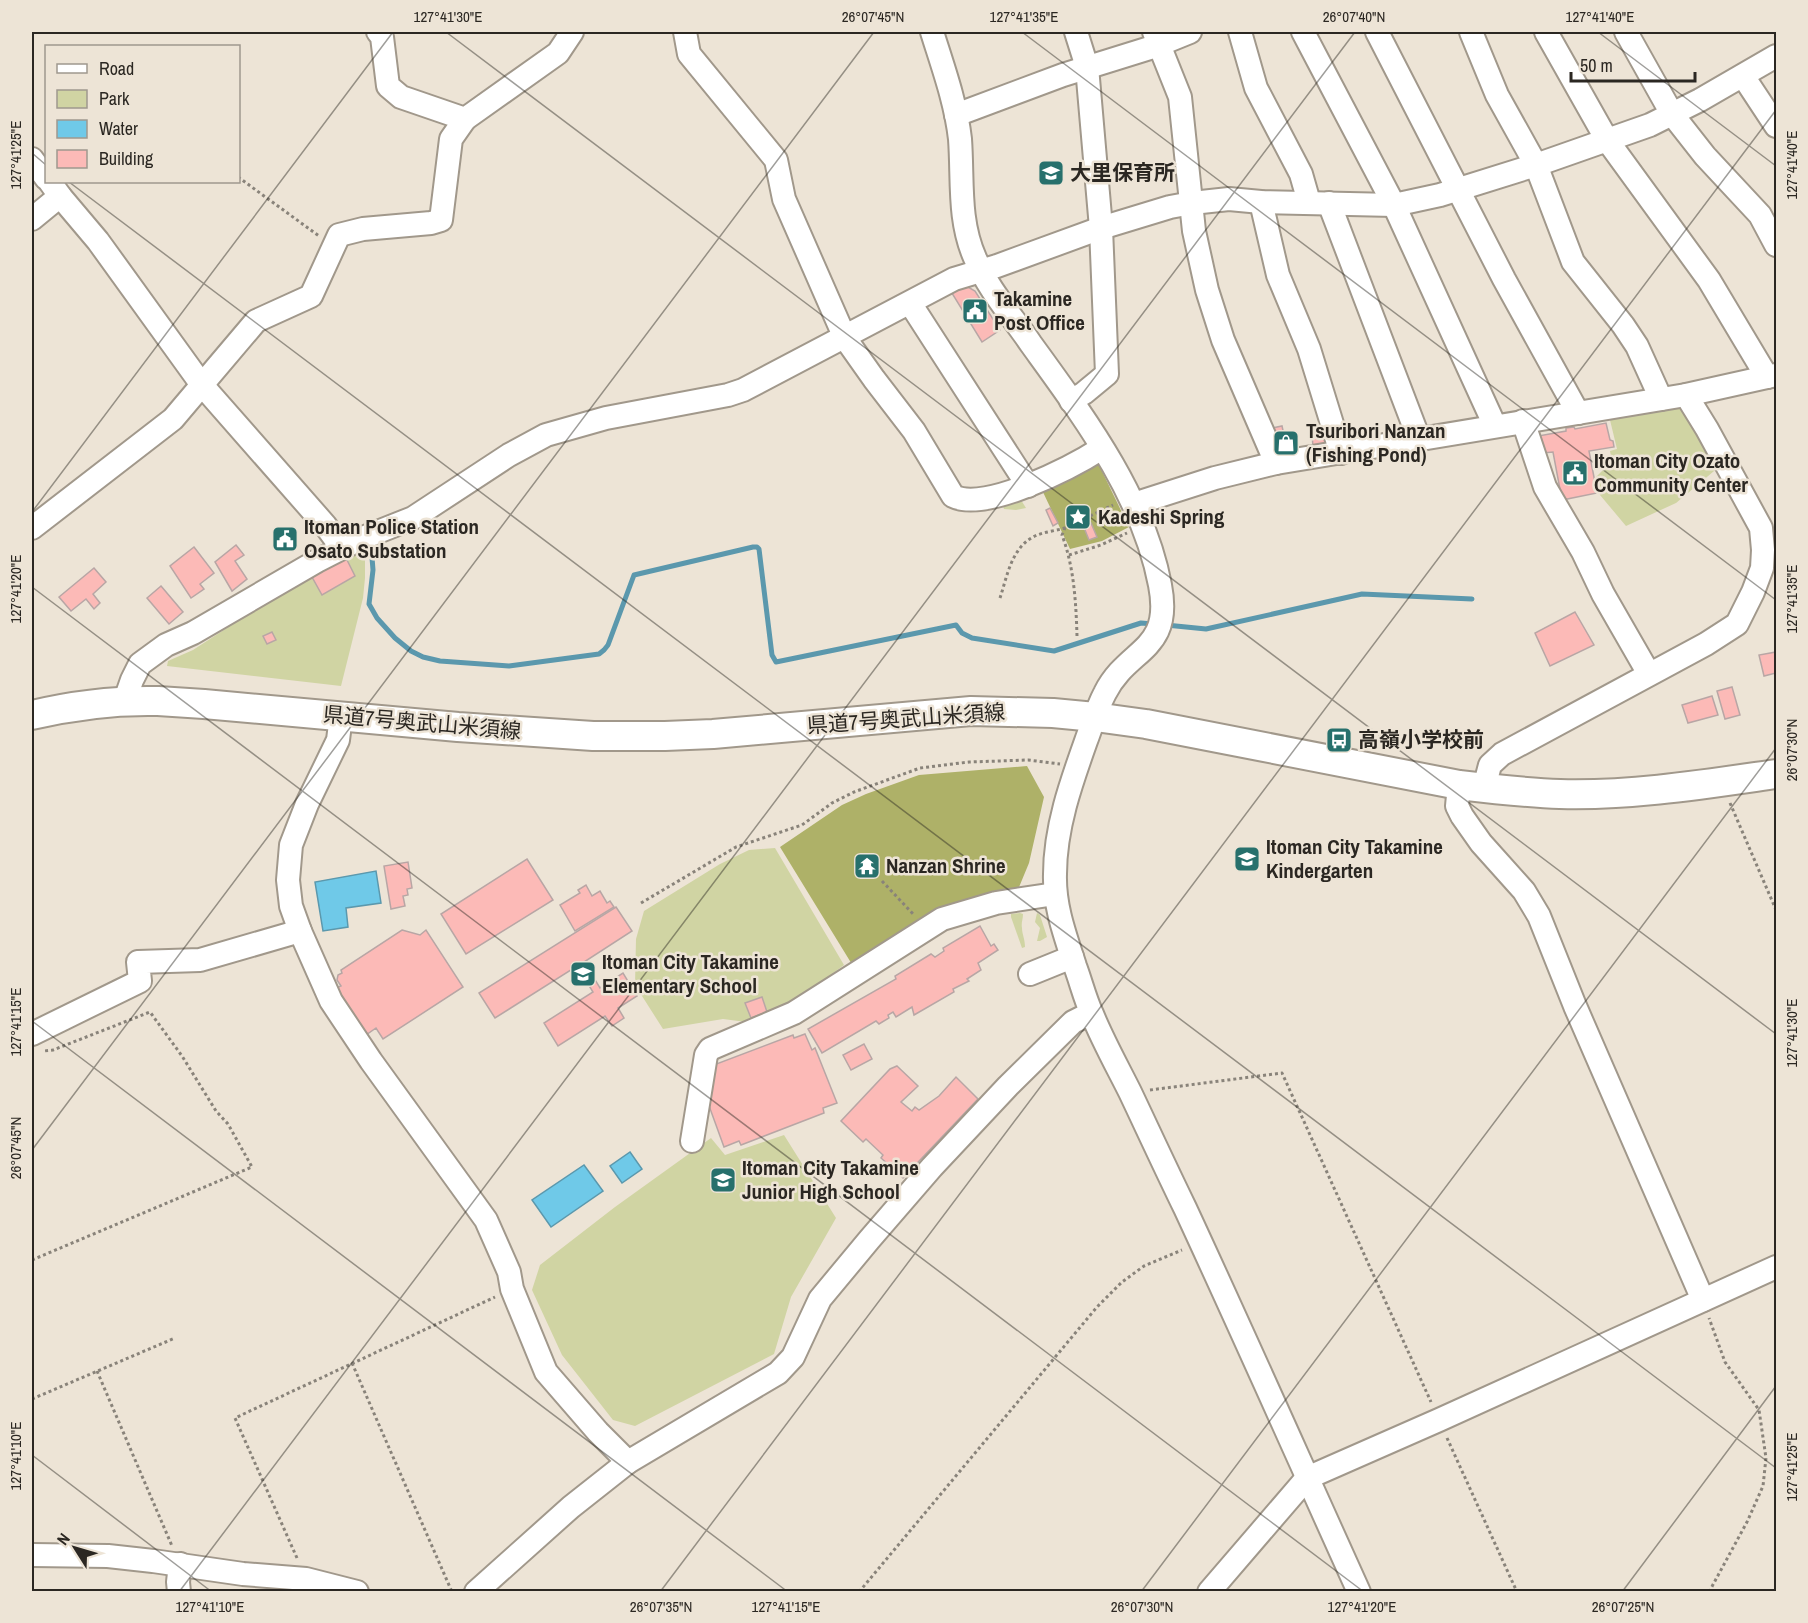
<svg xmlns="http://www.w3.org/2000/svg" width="1808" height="1623" viewBox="0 0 1808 1623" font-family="'Archivo Narrow','Noto Sans JP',sans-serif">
<rect width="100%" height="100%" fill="#ede4d6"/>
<!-- green -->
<g fill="#d0d4a3">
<path d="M1684,403L1720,466L1676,503L1626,526L1600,495L1596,477L1612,461L1610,451L1617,449L1610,420L1625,412Z"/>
<path d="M1021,500L1026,508L1016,510L1004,509L1002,503Z"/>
<path d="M365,547V578L363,598L341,686L167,666L168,661L193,650L287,589Z"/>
<path d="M775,848L844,965L792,1004L746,1022L723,1019L663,1029L635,985L636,939L644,911L720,864L749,850Z"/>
<path d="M1020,913L1023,914C1023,919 1021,923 1022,928C1022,934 1025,939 1025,947L1022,948L1011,917V914Z"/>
<path d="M1037,913L1040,915L1047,937L1040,941H1037L1040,928L1035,922Z"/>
<path d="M784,1135L836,1218L791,1297L774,1354L635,1426L613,1420L562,1355L532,1290L540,1265L615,1207L711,1138L725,1155Z"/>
</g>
<!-- forest -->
<g fill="#aeb168">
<path d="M1096,462L1099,465L1129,527L1102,541L1070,549L1042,490Z"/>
<path d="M1027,766L1044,797L1029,863L1017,892L980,895L919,926L853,966L780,847L842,805L866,794L919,775Z"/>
</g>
<!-- water -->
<g fill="#6fc9e8" stroke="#5b98ad" stroke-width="1.5">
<path d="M376,871L381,903L346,908L348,927L323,931L315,882Z"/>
<path d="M630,1152L642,1169L622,1183L610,1166Z"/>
<path d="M584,1165L603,1191L551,1227L532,1200Z"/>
</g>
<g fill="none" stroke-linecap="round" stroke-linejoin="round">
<!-- stream -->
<g stroke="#5b98ad" stroke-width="5">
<path d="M371,545L373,570L369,604L377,618L395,638L411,651L423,657L440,661L509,666L599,654L604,650L608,645L634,575L753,547H757L759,549L772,655L776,662L956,625L962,633L972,638L1054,651L1141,623L1153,624"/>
<path d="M1166,625L1206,629L1362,594L1472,599"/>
</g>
</g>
<!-- building -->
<g fill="#fcbab7" stroke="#b8a6a5" stroke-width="1.5">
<path d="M960,287H968L975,291L1000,330L982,342L950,290Z"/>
<path d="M1606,423L1610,440L1613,441L1614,447L1589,451L1597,493L1562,500L1553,452L1542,453L1538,436L1566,431V428L1574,427L1575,429Z"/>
<path d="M1282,426L1284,435H1296L1299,450L1279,452L1268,429Z"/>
<path d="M1328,432V445L1313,447L1312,434Z"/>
<path d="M1050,508L1058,523L1053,526L1046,510Z"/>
<path d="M1091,523L1097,537L1089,540L1083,525Z"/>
<path d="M236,545L244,555L235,561L247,579L232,591L215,562Z"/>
<path d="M194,547L214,573L200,584L204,589L191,598L170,566Z"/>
<path d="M346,558L355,576L322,595L312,577Z"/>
<path d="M94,568L106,582L93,594L100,603L94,609L86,599L71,611L59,597Z"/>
<path d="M161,586L183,612L169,624L147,598Z"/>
<path d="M1575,612L1594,645L1550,666L1535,633Z"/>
<path d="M272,632L276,640L267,644L263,636Z"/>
<path d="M1776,652V673L1764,676L1759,655Z"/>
<path d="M1732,687L1740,715L1725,719L1717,691Z"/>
<path d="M1712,696L1718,715L1688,723L1682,705Z"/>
<path d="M868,855L879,866L866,878L856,867Z"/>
<path d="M527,859L553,900L466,954L441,914Z"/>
<path d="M408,862L412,888L407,889L408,895L403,896L405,906L391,909L384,866Z"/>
<path d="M586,885L592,896L600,891L607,903L610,901L614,907L575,931L560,905L580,893L578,890Z"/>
<path d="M616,907L632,931L584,962L600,988L623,973L637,996L618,1008L624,1018L612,1026L605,1016L558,1046L544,1023L593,992L577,966L495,1018L479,993Z"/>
<path d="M980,926L991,946L994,944L998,950L978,963L981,970L967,979L969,981L953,989L954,992L914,1015L912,1007L896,1017L893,1012L888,1015L889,1018L879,1024L876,1021L822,1053L808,1029L896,979L895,976L931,954L935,957L944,951L943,948Z"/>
<path d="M402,930L420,935L426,930L463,987L383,1039L376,1028L366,1035L336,988L341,986L337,980L338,975L342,973L341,970Z"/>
<path d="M762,997L767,1012L751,1018L745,1003Z"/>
<path d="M805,1034L812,1050L815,1048L837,1103L823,1108L824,1113L741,1145L739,1141L724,1147L704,1092L711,1066L793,1035L794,1038Z"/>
<path d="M864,1044L872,1059L851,1070L843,1055Z"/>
<path d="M897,1066L918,1086L901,1102L912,1111L915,1107L919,1110L939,1096L956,1077L978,1099L903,1178L881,1158L883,1155L866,1139L863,1142L841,1121L890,1069Z"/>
</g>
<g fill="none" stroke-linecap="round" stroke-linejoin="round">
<defs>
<g id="minor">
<path d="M378,32L382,37L388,86L401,97L465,119L558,53L572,32"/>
<path d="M685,32L689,54L776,160L784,199L845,338L874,379L914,431L953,496C985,513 1074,466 1102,448"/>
<path d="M932,32C943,67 956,103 960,139C963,180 958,220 975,258C988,289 1012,316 1031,344C1083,416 1143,495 1160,585C1173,652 1128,647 1105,693C1097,708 1092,725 1086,741C1071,783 1055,828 1055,874C1054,906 1065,935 1075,966C1081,982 1085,999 1092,1014C1103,1041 1117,1066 1130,1092C1148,1130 1166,1169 1185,1208C1244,1335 1301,1464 1359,1592"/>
<path d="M1154,32L1180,97L1194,231L1207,290L1223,340L1276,463"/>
<path d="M1240,32L1256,88L1301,174L1309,202"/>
<path d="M1303,32L1394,205L1495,426"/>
<path d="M1377,32L1504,279L1578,413"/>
<path d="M1471,32L1497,95L1536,165L1573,262L1623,325L1637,346L1661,399"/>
<path d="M1546,32L1607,140L1709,280L1767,377"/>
<path d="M1626,32L1672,114L1705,156L1760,215L1776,245"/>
<path d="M1743,76L1776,126"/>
<path d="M956,115L1063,75L1153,47L1190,32"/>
<path d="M32,159L46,178"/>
<path d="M50,182L60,196L98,241L202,385L325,525L342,548"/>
<path d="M1261,202L1278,275L1309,349L1341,453"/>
<path d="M1329,203L1419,439"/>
<path d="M32,219L60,196"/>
<path d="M910,303L1028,486"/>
<path d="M1071,401L1084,393L1107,374L1101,228L1087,67L1076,32"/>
<path d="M1523,421L1545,487L1583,552L1603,594L1649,674"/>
<path d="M1134,504L1215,478L1276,463L1686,395L1776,375"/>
<path d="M32,528L173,419L256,321L311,296L339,235L363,229L431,223L441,220L451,139L465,119"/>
<path d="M125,700L132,680L140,664L166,645L193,633L317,561L360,539L413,518L509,455L546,435L606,418L728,395L743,390L954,279L997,266L1101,228L1170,207L1192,203L1229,199L1261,202L1394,205L1440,195L1536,165L1650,125L1700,100L1776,56"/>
<path d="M341,716L338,740L307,804L291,845L288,880L291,906L300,931L331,1001L371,1061L486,1220L509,1272L512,1289L546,1372L598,1432L628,1462"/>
<path d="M1459,785L1457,806L1462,816L1481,843L1524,891L1539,916L1575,1006L1703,1300"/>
<path d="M1484,788L1490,765L1502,754L1706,644L1737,624L1753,592L1762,568L1763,550L1761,528L1707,429L1686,395"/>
<path d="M1030,974L1072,957"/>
<path d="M32,1034L140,981L138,962L200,960L300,931"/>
<path d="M692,1141L706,1055L710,1049L794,1013L942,919L996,903L1055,894"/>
<path d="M32,1555L108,1556L153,1561L243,1574L306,1579L357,1592"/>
<path d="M179,1592L178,1582L180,1564"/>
<path d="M476,1592L571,1507L628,1462L778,1373L793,1357L820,1299L869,1240L932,1167L1008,1086L1073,1022L1091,1013"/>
<path d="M1209,1592L1307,1478L1439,1420L1776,1267"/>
</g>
<path id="major" d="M32,715C74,705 115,700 158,701L204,704L458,727L593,736H665L713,734L971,711L1053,713L1095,717L1146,724L1459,785C1493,789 1527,793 1560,794C1632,796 1706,784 1776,774"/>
</defs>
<!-- minor casing -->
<use href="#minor" stroke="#a1988b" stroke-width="26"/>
<!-- major casing -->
<use href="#major" stroke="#a1988b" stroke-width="32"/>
<!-- path -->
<g stroke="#89837a" stroke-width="3" stroke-dasharray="3 3" stroke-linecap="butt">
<path d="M238,177L319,236"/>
<path d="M1069,555L1101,545L1127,533"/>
<path d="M1000,598C1007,577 1011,549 1033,537C1042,532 1055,531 1065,528"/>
<path d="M1077,636C1076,602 1074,567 1062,535L1065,528L1113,505"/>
<path d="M1730,803L1776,910"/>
<path d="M882,881L914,915"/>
<path d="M641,903L736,847L802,825L832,803L854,792L920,768L969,762L1028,760L1060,764"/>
<path d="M1150,1090L1282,1073L1431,1402"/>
<path d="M32,1260L252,1167L228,1124L216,1111L182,1056L150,1012L53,1050L44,1051"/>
<path d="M352,1363L452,1592"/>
<path d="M97,1371L172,1546"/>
<path d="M32,1399L175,1338"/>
<path d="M1447,1438L1517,1592"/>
<path d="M297,1558L235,1418L495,1297"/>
<path d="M859,1592L1097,1307L1122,1282L1144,1266L1182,1250"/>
<path d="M1709,1592L1747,1522L1763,1486L1766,1458L1759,1410L1725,1362L1709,1318"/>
</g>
<!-- minor -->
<use href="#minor" stroke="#fff" stroke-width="22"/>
<!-- major -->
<use href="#major" stroke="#fff" stroke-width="28"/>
</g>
<!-- ticks -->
<path fill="none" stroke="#2b2722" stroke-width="1.5" stroke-opacity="0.45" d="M446,32L1776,1034M1022,32L1776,600M1598,32L1776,166M32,153L46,165M69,182L1776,1468M32,512L393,32M32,587L1364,1592M32,1021L788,1592M32,1150L874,32M32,1455L212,1592M179,1592L1355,32M660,1592L1776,110M1141,1592L1776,748M1622,1592L1776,1386"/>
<!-- icons -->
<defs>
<symbol id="school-square" viewBox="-11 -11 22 22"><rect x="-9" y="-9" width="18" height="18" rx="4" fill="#27706c" stroke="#ede4d6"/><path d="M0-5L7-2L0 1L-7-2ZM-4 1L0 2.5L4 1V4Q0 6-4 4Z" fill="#fff"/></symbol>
<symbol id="civic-square" viewBox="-11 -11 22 22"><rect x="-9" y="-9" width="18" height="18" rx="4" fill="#27706c" stroke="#ede4d6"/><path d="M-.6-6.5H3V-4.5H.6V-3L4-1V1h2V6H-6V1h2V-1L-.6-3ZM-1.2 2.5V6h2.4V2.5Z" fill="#fff"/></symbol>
<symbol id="shop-square" viewBox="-11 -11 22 22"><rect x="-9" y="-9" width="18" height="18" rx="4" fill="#27706c" stroke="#ede4d6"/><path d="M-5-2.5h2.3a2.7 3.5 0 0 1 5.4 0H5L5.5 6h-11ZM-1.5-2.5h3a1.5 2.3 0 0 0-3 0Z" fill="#fff"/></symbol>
<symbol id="sight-square" viewBox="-11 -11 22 22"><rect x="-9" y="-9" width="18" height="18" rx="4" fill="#27706c" stroke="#ede4d6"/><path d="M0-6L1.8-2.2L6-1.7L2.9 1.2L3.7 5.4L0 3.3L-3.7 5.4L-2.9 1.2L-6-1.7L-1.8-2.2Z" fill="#fff"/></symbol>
<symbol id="bus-square" viewBox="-11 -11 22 22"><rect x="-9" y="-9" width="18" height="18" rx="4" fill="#27706c" stroke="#ede4d6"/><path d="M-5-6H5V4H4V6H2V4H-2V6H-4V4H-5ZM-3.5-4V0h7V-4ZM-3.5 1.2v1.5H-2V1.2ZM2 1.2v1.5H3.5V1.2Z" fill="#fff"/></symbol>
<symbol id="temple-square" viewBox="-11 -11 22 22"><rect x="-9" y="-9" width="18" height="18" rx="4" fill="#27706c" stroke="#ede4d6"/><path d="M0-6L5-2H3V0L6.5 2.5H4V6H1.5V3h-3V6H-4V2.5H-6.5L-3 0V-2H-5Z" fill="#fff"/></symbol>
</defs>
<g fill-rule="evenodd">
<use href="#school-square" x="1036" y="158" width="30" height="30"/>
<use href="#civic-square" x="960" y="296" width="30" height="30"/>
<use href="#shop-square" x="1271" y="428" width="30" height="30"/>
<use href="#civic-square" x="1560" y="458" width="30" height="30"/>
<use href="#sight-square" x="1063" y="502" width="30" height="30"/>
<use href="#civic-square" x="270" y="524" width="30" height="30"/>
<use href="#bus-square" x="1324" y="725" width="30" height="30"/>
<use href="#school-square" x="1232" y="844" width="30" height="30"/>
<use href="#temple-square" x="852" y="851" width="30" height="30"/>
<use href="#school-square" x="568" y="959" width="30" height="30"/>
<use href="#school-square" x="708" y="1165" width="30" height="30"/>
</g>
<g text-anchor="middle" stroke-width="5" stroke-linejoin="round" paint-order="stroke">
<!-- poi labels -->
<g font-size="21" font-weight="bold" fill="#2b2722" stroke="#ede4d6" text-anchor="start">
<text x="1070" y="180">大里保育所</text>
<text x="994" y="306">Takamine<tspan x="994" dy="24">Post Office</tspan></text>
<text x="1306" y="438">Tsuribori Nanzan<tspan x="1306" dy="24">(Fishing Pond)</tspan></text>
<text x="1594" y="468">Itoman City Ozato<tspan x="1594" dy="24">Community Center</tspan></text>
<text x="1098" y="524">Kadeshi Spring</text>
<text x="304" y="534">Itoman Police Station<tspan x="304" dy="24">Osato Substation</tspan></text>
<text x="1358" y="747">高嶺小学校前</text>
<text x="1266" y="854">Itoman City Takamine<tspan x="1266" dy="24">Kindergarten</tspan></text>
<text x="886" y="873">Nanzan Shrine</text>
<text x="602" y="969">Itoman City Takamine<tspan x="602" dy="24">Elementary School</tspan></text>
<text x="742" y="1175">Itoman City Takamine<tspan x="742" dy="24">Junior High School</tspan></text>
</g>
<!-- street labels -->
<g font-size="21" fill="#2b2722" stroke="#ede4d6">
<text transform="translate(906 719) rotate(-4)" y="7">県道7号奥武山米須線</text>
<text transform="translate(422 723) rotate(5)" y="7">県道7号奥武山米須線</text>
</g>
</g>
<!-- border -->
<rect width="1808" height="1623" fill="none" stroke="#ede4d6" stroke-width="66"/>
<!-- legend -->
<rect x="45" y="45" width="195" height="138" fill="#ede4d6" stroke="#9f988e" stroke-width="1.5"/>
<rect x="57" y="64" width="30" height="9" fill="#ffffff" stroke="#9f988e" stroke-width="1.5"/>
<text x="99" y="75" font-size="18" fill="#2b2722">Road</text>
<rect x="57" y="90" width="30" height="18" fill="#d0d4a3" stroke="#9f988e" stroke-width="1.5"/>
<text x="99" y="105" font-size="18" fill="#2b2722">Park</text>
<rect x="57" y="120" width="30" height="18" fill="#6fc9e8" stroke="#9f988e" stroke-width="1.5"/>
<text x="99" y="135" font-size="18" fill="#2b2722">Water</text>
<rect x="57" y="150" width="30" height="18" fill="#fcbab7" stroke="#9f988e" stroke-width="1.5"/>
<text x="99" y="165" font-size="18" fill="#2b2722">Building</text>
<!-- north arrow -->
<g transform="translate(75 1548) rotate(307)" stroke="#ede4d6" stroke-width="4.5" paint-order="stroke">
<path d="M0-4.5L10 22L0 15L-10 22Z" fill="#2b2722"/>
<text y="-9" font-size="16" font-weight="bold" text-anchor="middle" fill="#2b2722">N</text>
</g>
<!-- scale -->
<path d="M1571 72v9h124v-9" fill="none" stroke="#2b2722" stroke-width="3"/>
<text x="1580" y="72" font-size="18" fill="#2b2722" stroke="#ede4d6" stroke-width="4.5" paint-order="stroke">50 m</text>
<rect x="33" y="33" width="1742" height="1557" fill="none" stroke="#2b2722" stroke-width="2"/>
<g font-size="15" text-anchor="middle" fill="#2b2722">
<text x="448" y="22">127°41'30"E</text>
<text x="873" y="22">26°07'45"N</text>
<text x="1024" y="22">127°41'35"E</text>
<text x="1354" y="22">26°07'40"N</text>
<text x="1600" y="22">127°41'40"E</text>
<text transform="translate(16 155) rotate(-90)" y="5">127°41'25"E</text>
<text transform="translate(1792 165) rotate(-90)" y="5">127°41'40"E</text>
<text transform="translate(16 589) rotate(-90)" y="5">127°41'20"E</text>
<text transform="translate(1792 599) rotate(-90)" y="5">127°41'35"E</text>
<text transform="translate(1792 750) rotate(-90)" y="5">26°07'30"N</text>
<text transform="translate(16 1022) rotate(-90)" y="5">127°41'15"E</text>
<text transform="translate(1792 1033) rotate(-90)" y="5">127°41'30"E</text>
<text transform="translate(16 1148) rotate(-90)" y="5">26°07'45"N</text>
<text transform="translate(16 1456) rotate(-90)" y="5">127°41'10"E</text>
<text transform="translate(1792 1467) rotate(-90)" y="5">127°41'25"E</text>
<text x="210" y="1612">127°41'10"E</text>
<text x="661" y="1612">26°07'35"N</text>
<text x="786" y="1612">127°41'15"E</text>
<text x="1142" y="1612">26°07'30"N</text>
<text x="1362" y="1612">127°41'20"E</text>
<text x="1623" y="1612">26°07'25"N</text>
</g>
</svg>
